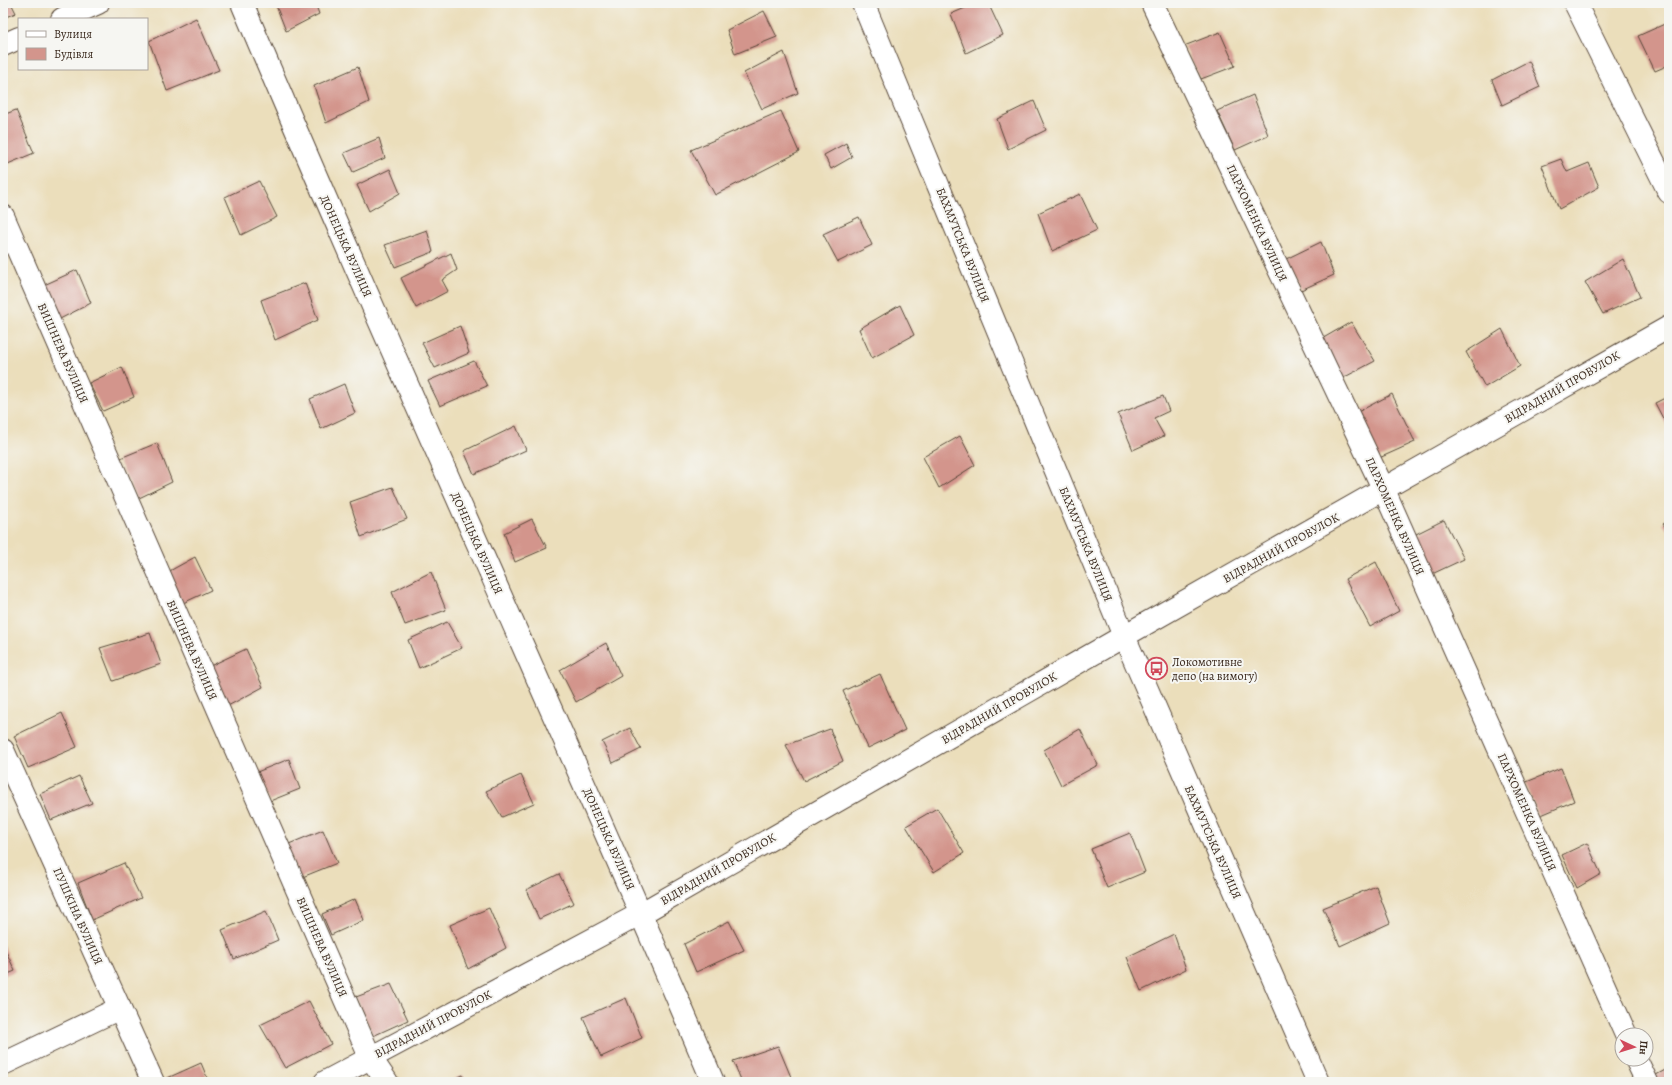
<svg xmlns="http://www.w3.org/2000/svg" width="1672" height="1085" viewBox="0 0 1672 1085" font-family="Alegreya,serif">
<rect width="100%" height="100%" fill="#f6f6f2"/>
<filter id="ink" filterUnits="userSpaceOnUse"><feTurbulence type="fractalNoise" baseFrequency=".025" numOctaves="2"/><feDisplacementMap in="SourceGraphic" scale="8" xChannelSelector="R" yChannelSelector="G"/><feConvolveMatrix kernelMatrix="1 2 1 2 8 2 1 2 1" color-interpolation-filters="sRGB"/></filter>
<filter id="wash" filterUnits="userSpaceOnUse"><feTurbulence type="fractalNoise" baseFrequency=".012" numOctaves="4" result="noise"/><feDisplacementMap in="SourceGraphic" scale="16" xChannelSelector="R" yChannelSelector="G"/><feGaussianBlur stdDeviation="0.9" result="paint"/><feColorMatrix in="noise" values="0 0 0 0 0 0 0 0 0 0 0 0 0 0 0 0 0 1.4 0 .05"/><feComposite in="paint" operator="in"/></filter>
<g filter="url(#wash)">
<rect width="100%" height="100%" fill="#ebdebb"/>
<g id="blocks">
<!-- building -->
<g fill="#d3958c">
<path d="M3,3H11L16,13L3,18Z"/>
<path d="M275,3H315L319,14L286,31Z"/>
<path d="M977,3H988L1003,35L966,53L951,14Z"/>
<path d="M764,11L777,37L735,54L727,30Z"/>
<path d="M196,18L219,70L167,91L149,41Z"/>
<path d="M1669,22V65L1655,71L1638,36Z"/>
<path d="M1220,32L1235,66L1201,79L1184,46Z"/>
<path d="M784,52L798,93L762,109L744,73Z"/>
<path d="M1529,61L1540,87L1502,105L1492,80Z"/>
<path d="M358,67L369,102L326,123L314,86Z"/>
<path d="M1253,95L1268,135L1235,150L1217,111Z"/>
<path d="M1034,101L1046,130L1008,149L997,119Z"/>
<path d="M16,110L34,153L3,166V115Z"/>
<path d="M781,111L799,152L715,195L691,150Z"/>
<path d="M379,138L385,158L353,172L344,153Z"/>
<path d="M846,143L852,157L831,169L824,155Z"/>
<path d="M1561,159L1567,172L1589,163L1599,187L1559,209L1542,166Z"/>
<path d="M390,169L400,193L369,211L357,185Z"/>
<path d="M259,181L277,217L241,235L225,197Z"/>
<path d="M1080,194L1097,230L1052,251L1038,213Z"/>
<path d="M859,217L872,245L838,262L823,234Z"/>
<path d="M427,230L433,252L395,267L385,245Z"/>
<path d="M1321,242L1334,275L1301,290L1286,259Z"/>
<path d="M451,253L457,270L442,280L448,291L416,308L401,278Z"/>
<path d="M1623,259L1640,297L1603,314L1585,282Z"/>
<path d="M77,270L91,303L58,320L42,286Z"/>
<path d="M305,283L318,320L275,340L261,300Z"/>
<path d="M900,305L914,335L872,358L859,329Z"/>
<path d="M1351,322L1375,361L1343,378L1320,340Z"/>
<path d="M460,326L469,353L435,368L422,343Z"/>
<path d="M1502,329L1520,366L1485,387L1466,352Z"/>
<path d="M474,361L487,386L440,406L428,381Z"/>
<path d="M122,367L134,397L103,411L89,383Z"/>
<path d="M344,384L355,413L321,429L310,399Z"/>
<path d="M1392,394L1415,442L1377,459L1354,414Z"/>
<path d="M1163,396L1169,411L1154,418L1164,436L1133,450L1118,414Z"/>
<path d="M1669,396V430L1655,403Z"/>
<path d="M516,426L526,450L474,474L464,451Z"/>
<path d="M960,436L975,465L939,488L923,457Z"/>
<path d="M157,443L172,482L137,499L118,459Z"/>
<path d="M393,487L407,519L361,537L350,502Z"/>
<path d="M532,519L547,548L515,562L504,533Z"/>
<path d="M1444,520L1464,559L1432,574L1414,535Z"/>
<path d="M1669,520V532L1663,524Z"/>
<path d="M195,557L211,590L181,604L166,573Z"/>
<path d="M1376,562L1399,611L1370,627L1345,579Z"/>
<path d="M431,572L446,610L405,625L392,592Z"/>
<path d="M447,622L462,648L419,668L408,640Z"/>
<path d="M150,633L161,664L113,681L100,648Z"/>
<path d="M606,643L621,676L576,702L560,670Z"/>
<path d="M246,649L263,687L226,707L208,667Z"/>
<path d="M880,674L905,730L868,748L843,691Z"/>
<path d="M62,713L77,747L28,768L14,736Z"/>
<path d="M630,728L641,749L613,763L602,742Z"/>
<path d="M830,729L843,761L804,781L786,745Z"/>
<path d="M1080,729L1098,765L1061,785L1044,750Z"/>
<path d="M289,759L300,789L270,801L257,772Z"/>
<path d="M1561,768L1574,801L1539,816L1524,783Z"/>
<path d="M521,775L534,803L502,817L486,791Z"/>
<path d="M79,776L92,803L51,820L40,794Z"/>
<path d="M937,808L964,853L934,872L906,826Z"/>
<path d="M323,830L337,863L300,878L284,846Z"/>
<path d="M1130,833L1145,872L1107,888L1091,849Z"/>
<path d="M1587,843L1601,874L1577,888L1562,855Z"/>
<path d="M124,863L141,898L92,920L78,883Z"/>
<path d="M559,874L574,903L539,919L526,890Z"/>
<path d="M1376,886L1390,923L1340,946L1323,908Z"/>
<path d="M355,899L364,920L331,935L322,914Z"/>
<path d="M489,908L506,948L468,969L450,925Z"/>
<path d="M266,911L278,940L234,959L222,930Z"/>
<path d="M729,921L744,950L696,972L684,944Z"/>
<path d="M1174,934L1186,969L1141,991L1127,957Z"/>
<path d="M3,945L15,971L3,976Z"/>
<path d="M391,984L408,1020L373,1036L356,997Z"/>
<path d="M626,998L642,1038L601,1057L583,1017Z"/>
<path d="M309,1001L331,1044L285,1068L260,1025Z"/>
<path d="M778,1046L791,1077L779,1082H742L733,1061Z"/>
<path d="M201,1063L209,1082H163V1080Z"/>
<path d="M1669,1068V1082H1659L1656,1075Z"/>
<path d="M463,1075L465,1082H447Z"/>
</g>
</g>
</g>
<g filter="url(#ink)">
<use href="#blocks" fill-opacity="0" stroke="#554536" stroke-width="1"/>
<g fill="none" stroke-linecap="round" stroke-linejoin="round">
<defs>
<g id="minor">
<path d="M242,3C394,365 560,720 713,1082"/>
<path d="M1152,3L1384,490L1626,1035"/>
<path d="M1575,3L1669,192"/>
<path d="M62,19L98,3"/>
<path d="M3,45L19,38"/>
<path d="M3,216L370,1057L387,1082"/>
<path d="M3,750L153,1082"/>
<path d="M1636,1059L1647,1082"/>
<path d="M3,1064L120,1008"/>
<path d="M325,1082L642,913L1124,636L1669,327"/>
</g>
<path id="tertiary" d="M863,3L1124,636L1318,1082"/>
</defs>
<!-- minor casing -->
<use href="#minor" stroke="#554536" stroke-width="24"/>
<!-- tertiary casing -->
<use href="#tertiary" stroke="#554536" stroke-width="24"/>
<!-- minor -->
<use href="#minor" stroke="#fff" stroke-width="22"/>
<!-- tertiary -->
<use href="#tertiary" stroke="#fff" stroke-width="22"/>
</g>
</g>
<!-- icons -->
<defs>
<symbol id="bus-ring" viewBox="-11 -11 22 22"><circle r="9.5" fill="#f6f6f2" stroke="#d1495b" stroke-width="1.5"/><path d="M-5-6H5V4H4V6H2V4H-2V6H-4V4H-5ZM-3.5-4V0h7V-4ZM-3.5 1.2v1.5H-2V1.2ZM2 1.2v1.5H3.5V1.2Z" fill="#d1495b"/></symbol>
</defs>
<g fill-rule="evenodd">
<use href="#bus-ring" x="1144" y="656" width="25" height="25"/>
</g>
<g text-anchor="middle" stroke-width="4" stroke-linejoin="round" paint-order="stroke">
<!-- street labels -->
<g font-size="12" fill="#3b2a1e" stroke="#f6f6f2">
<text transform="translate(1257 223) rotate(65)" y="4">ПАРХОМЕНКА ВУЛИЦЯ</text>
<text transform="translate(963 245) rotate(68)" y="4">БАХМУТСЬКА ВУЛИЦЯ</text>
<text transform="translate(346 246) rotate(66)" y="4">ДОНЕЦЬКА ВУЛИЦЯ</text>
<text transform="translate(63 353) rotate(66)" y="4">ВИШНЕВА ВУЛИЦЯ</text>
<text transform="translate(1562 387) rotate(-30)" y="4">ВІДРАДНИЙ ПРОВУЛОК</text>
<text transform="translate(1395 516) rotate(66)" y="4">ПАРХОМЕНКА ВУЛИЦЯ</text>
<text transform="translate(477 543) rotate(66)" y="4">ДОНЕЦЬКА ВУЛИЦЯ</text>
<text transform="translate(1086 544) rotate(68)" y="4">БАХМУТСЬКА ВУЛИЦЯ</text>
<text transform="translate(1281 548) rotate(-29)" y="4">ВІДРАДНИЙ ПРОВУЛОК</text>
<text transform="translate(192 650) rotate(66)" y="4">ВИШНЕВА ВУЛИЦЯ</text>
<text transform="translate(999 708) rotate(-30)" y="4">ВІДРАДНИЙ ПРОВУЛОК</text>
<text transform="translate(1527 812) rotate(66)" y="4">ПАРХОМЕНКА ВУЛИЦЯ</text>
<text transform="translate(609 839) rotate(66)" y="4">ДОНЕЦЬКА ВУЛИЦЯ</text>
<text transform="translate(1213 842) rotate(66)" y="4">БАХМУТСЬКА ВУЛИЦЯ</text>
<text transform="translate(718 869) rotate(-30)" y="4">ВІДРАДНИЙ ПРОВУЛОК</text>
<text transform="translate(78 916) rotate(66)" y="4">ПУШКІНА ВУЛИЦЯ</text>
<text transform="translate(322 947) rotate(66)" y="4">ВИШНЕВА ВУЛИЦЯ</text>
<text transform="translate(433 1024) rotate(-28)" y="4">ВІДРАДНИЙ ПРОВУЛОК</text>
</g>
<!-- poi labels -->
<g font-size="12" fill="#3b2a1e" stroke="#f6f6f2" text-anchor="start">
<text x="1172" y="666">Локомотивне<tspan x="1172" dy="14">депо (на вимогу)</tspan></text>
</g>
</g>
<!-- margin -->
<rect width="1672" height="1085" fill="none" stroke="#f6f6f2" stroke-width="16"/>
<!-- legend -->
<rect x="18" y="18" width="130" height="52" fill="#f6f6f2" stroke="#aba49d"/>
<rect x="26" y="31" width="20" height="6" fill="#ffffff" stroke="#aba49d"/>
<text x="54" y="38" font-size="12" fill="#3b2a1e">Вулиця</text>
<rect x="26" y="48" width="20" height="12" fill="#d3958c" stroke="#aba49d"/>
<text x="54" y="58" font-size="12" fill="#3b2a1e">Будівля</text>
<!-- north arrow -->
<g transform="translate(1634 1047) rotate(94)"><circle r="19" fill="#f6f6f2" stroke="#aba49d"/>
<path d="M0-3L7 15L0 10L-7 15Z" fill="#d1495b"/>
<text y="-6" font-size="11" font-weight="bold" text-anchor="middle" fill="#3b2a1e">Пн</text>
</g>
</svg>
